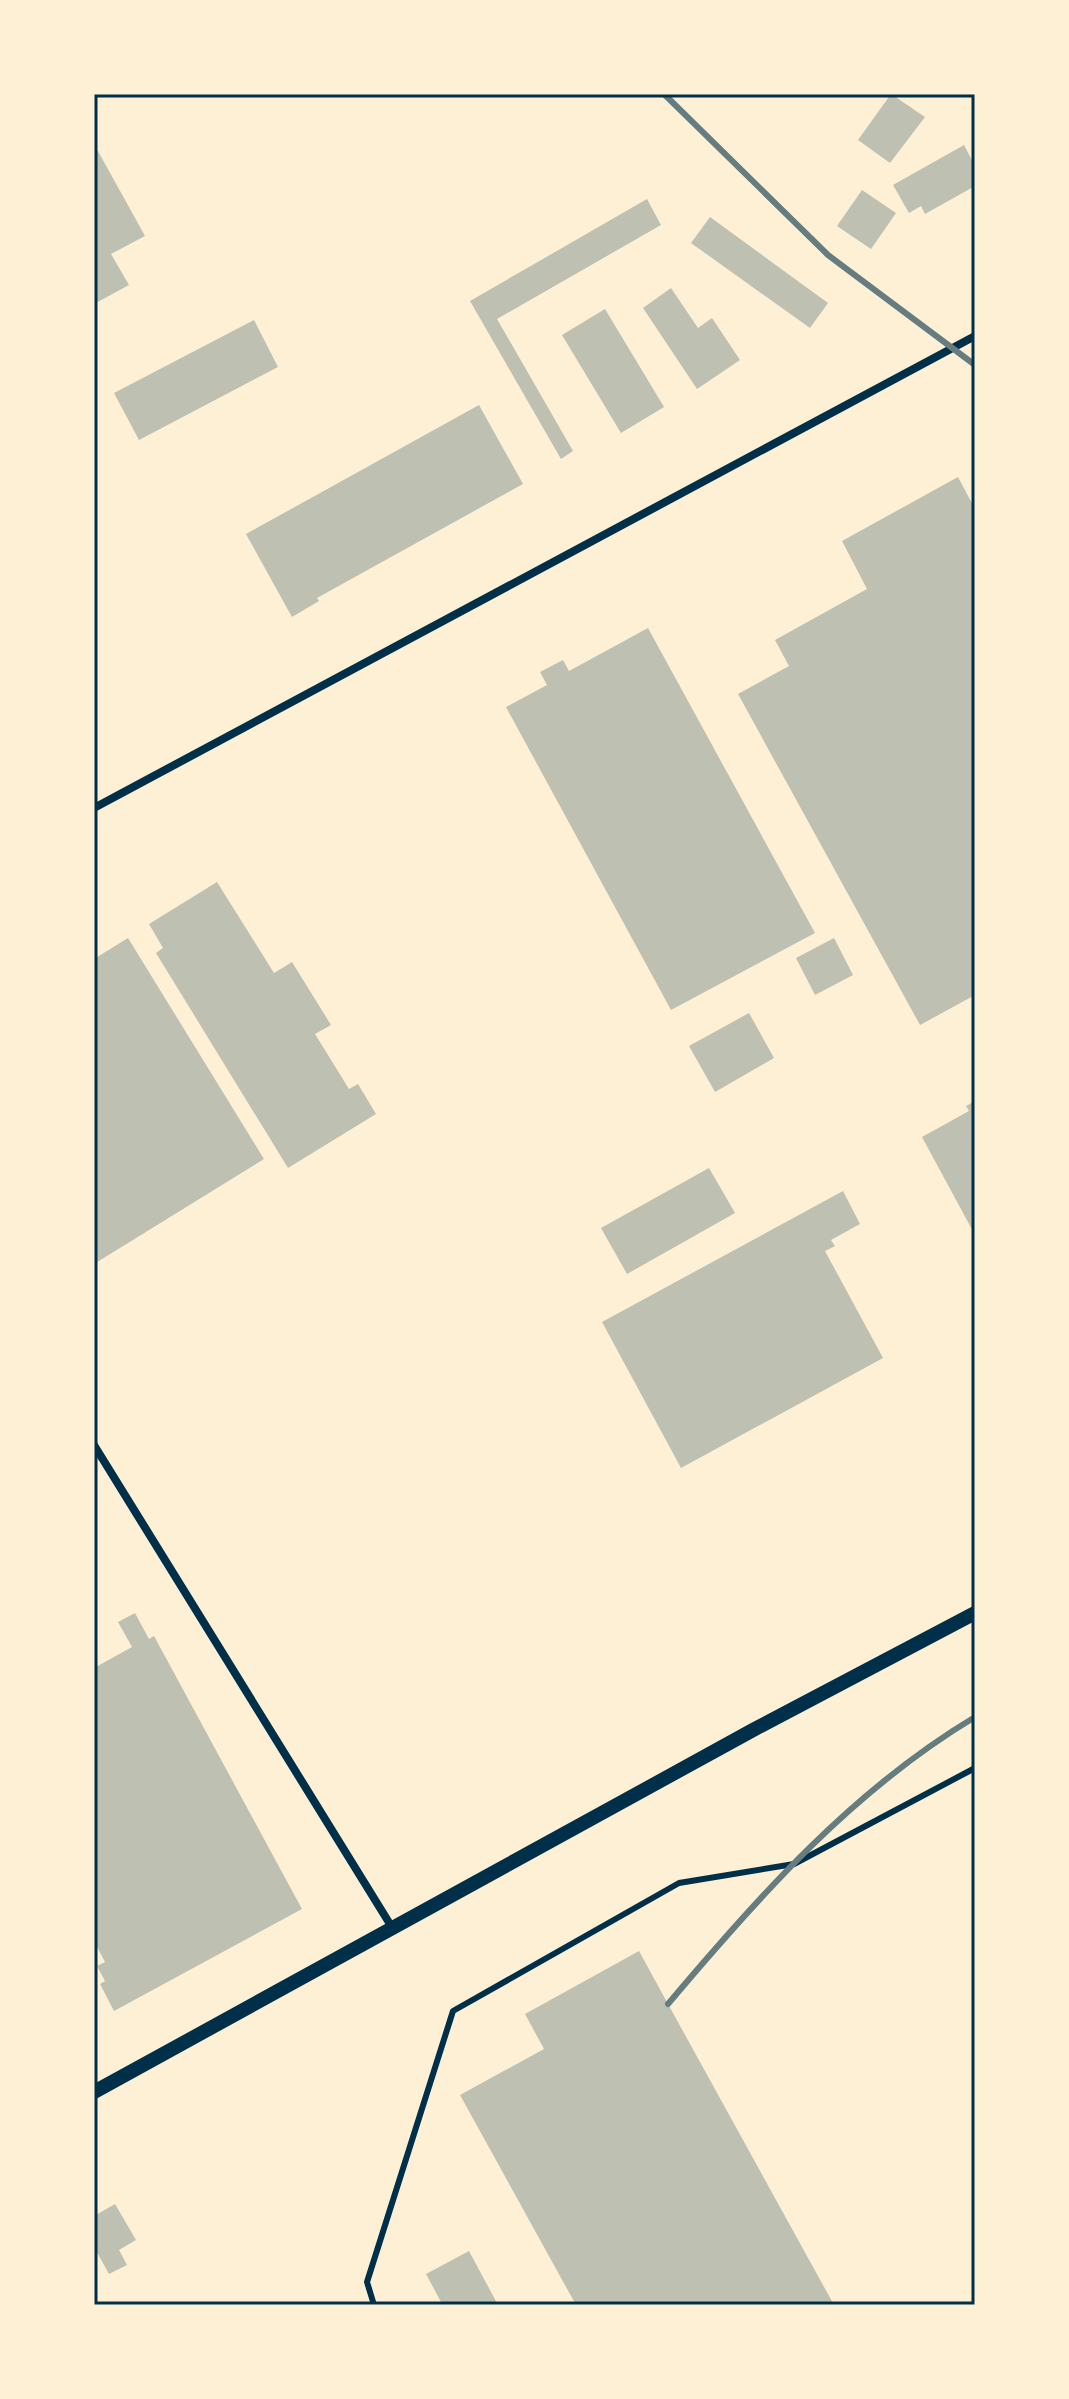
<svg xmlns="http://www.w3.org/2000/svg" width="1069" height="2399" viewBox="0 0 1069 2399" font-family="'Public Sans',sans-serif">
<rect width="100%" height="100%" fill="#fdf0d5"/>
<!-- building -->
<g fill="#bec0b2">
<path d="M891,94L925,117L890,163L858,140Z"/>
<path d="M94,144L145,236L111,254L129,285L94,304Z"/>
<path d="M964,145L975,166V186L925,214L921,206L909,213L893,185Z"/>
<path d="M862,190L896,213L871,249L837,226Z"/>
<path d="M647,199L661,225L497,319L573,451L561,459L470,301Z"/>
<path d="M710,217L828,303L810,328L691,243Z"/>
<path d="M671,288L698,328L712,318L740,360L697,389L643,308Z"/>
<path d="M605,309L664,407L621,433L562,335Z"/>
<path d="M254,320L278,367L139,440L114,393Z"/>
<path d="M479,405L523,484L317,598L319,601L292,617L246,534Z"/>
<path d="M958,477L975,509V995L920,1025L738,694L789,666L775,640L867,589L842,541Z"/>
<path d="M648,628L815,933L671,1010L506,707L547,685L540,672L563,660L569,671Z"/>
<path d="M217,882L274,973L292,962L331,1025L315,1034L349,1089L358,1084L376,1114L288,1168L156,953L163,948L149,924Z"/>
<path d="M128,938L264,1159L94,1264V959Z"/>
<path d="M834,938L853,975L815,995L796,958Z"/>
<path d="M749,1013L774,1058L715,1092L689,1046Z"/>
<path d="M975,1101V1235L922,1137L969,1111L966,1106Z"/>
<path d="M709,1168L735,1213L627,1274L601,1228Z"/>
<path d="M843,1191L860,1224L831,1240L835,1246L825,1251L883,1358L681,1468L602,1322Z"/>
<path d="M135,1613L149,1639L154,1636L302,1909L114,2011L100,1984L105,1981L97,1966L105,1962L94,1941V1668L132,1647L118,1622Z"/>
<path d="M639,1951L668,2004L834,2305H576L460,2095L544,2049L525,2014Z"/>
<path d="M115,2204L136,2240L119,2250L127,2265L109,2274L94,2247V2216Z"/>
<path d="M469,2251L498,2305H435L441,2302L426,2274Z"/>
</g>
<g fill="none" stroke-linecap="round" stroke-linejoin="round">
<!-- service -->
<path stroke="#003049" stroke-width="6" d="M374,2305L367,2282L453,2011L679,1883L794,1864L975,1768"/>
<!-- minor -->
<g stroke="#003049" stroke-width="8">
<path d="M94,808L975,336"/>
<path d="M94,1445L393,1929"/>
</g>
<!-- tertiary -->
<path stroke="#003049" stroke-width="14" d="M94,2092L753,1730L975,1613"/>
<!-- rail -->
<g stroke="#657d81" stroke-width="6">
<path d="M664,94L828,255L975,365"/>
<path d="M668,2004C759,1896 853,1790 975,1717"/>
</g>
</g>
<!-- border -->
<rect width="1069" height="2399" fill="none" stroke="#fdf0d5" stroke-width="192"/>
<rect x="96" y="96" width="877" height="2207" fill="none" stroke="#003049" stroke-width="3"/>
</svg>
